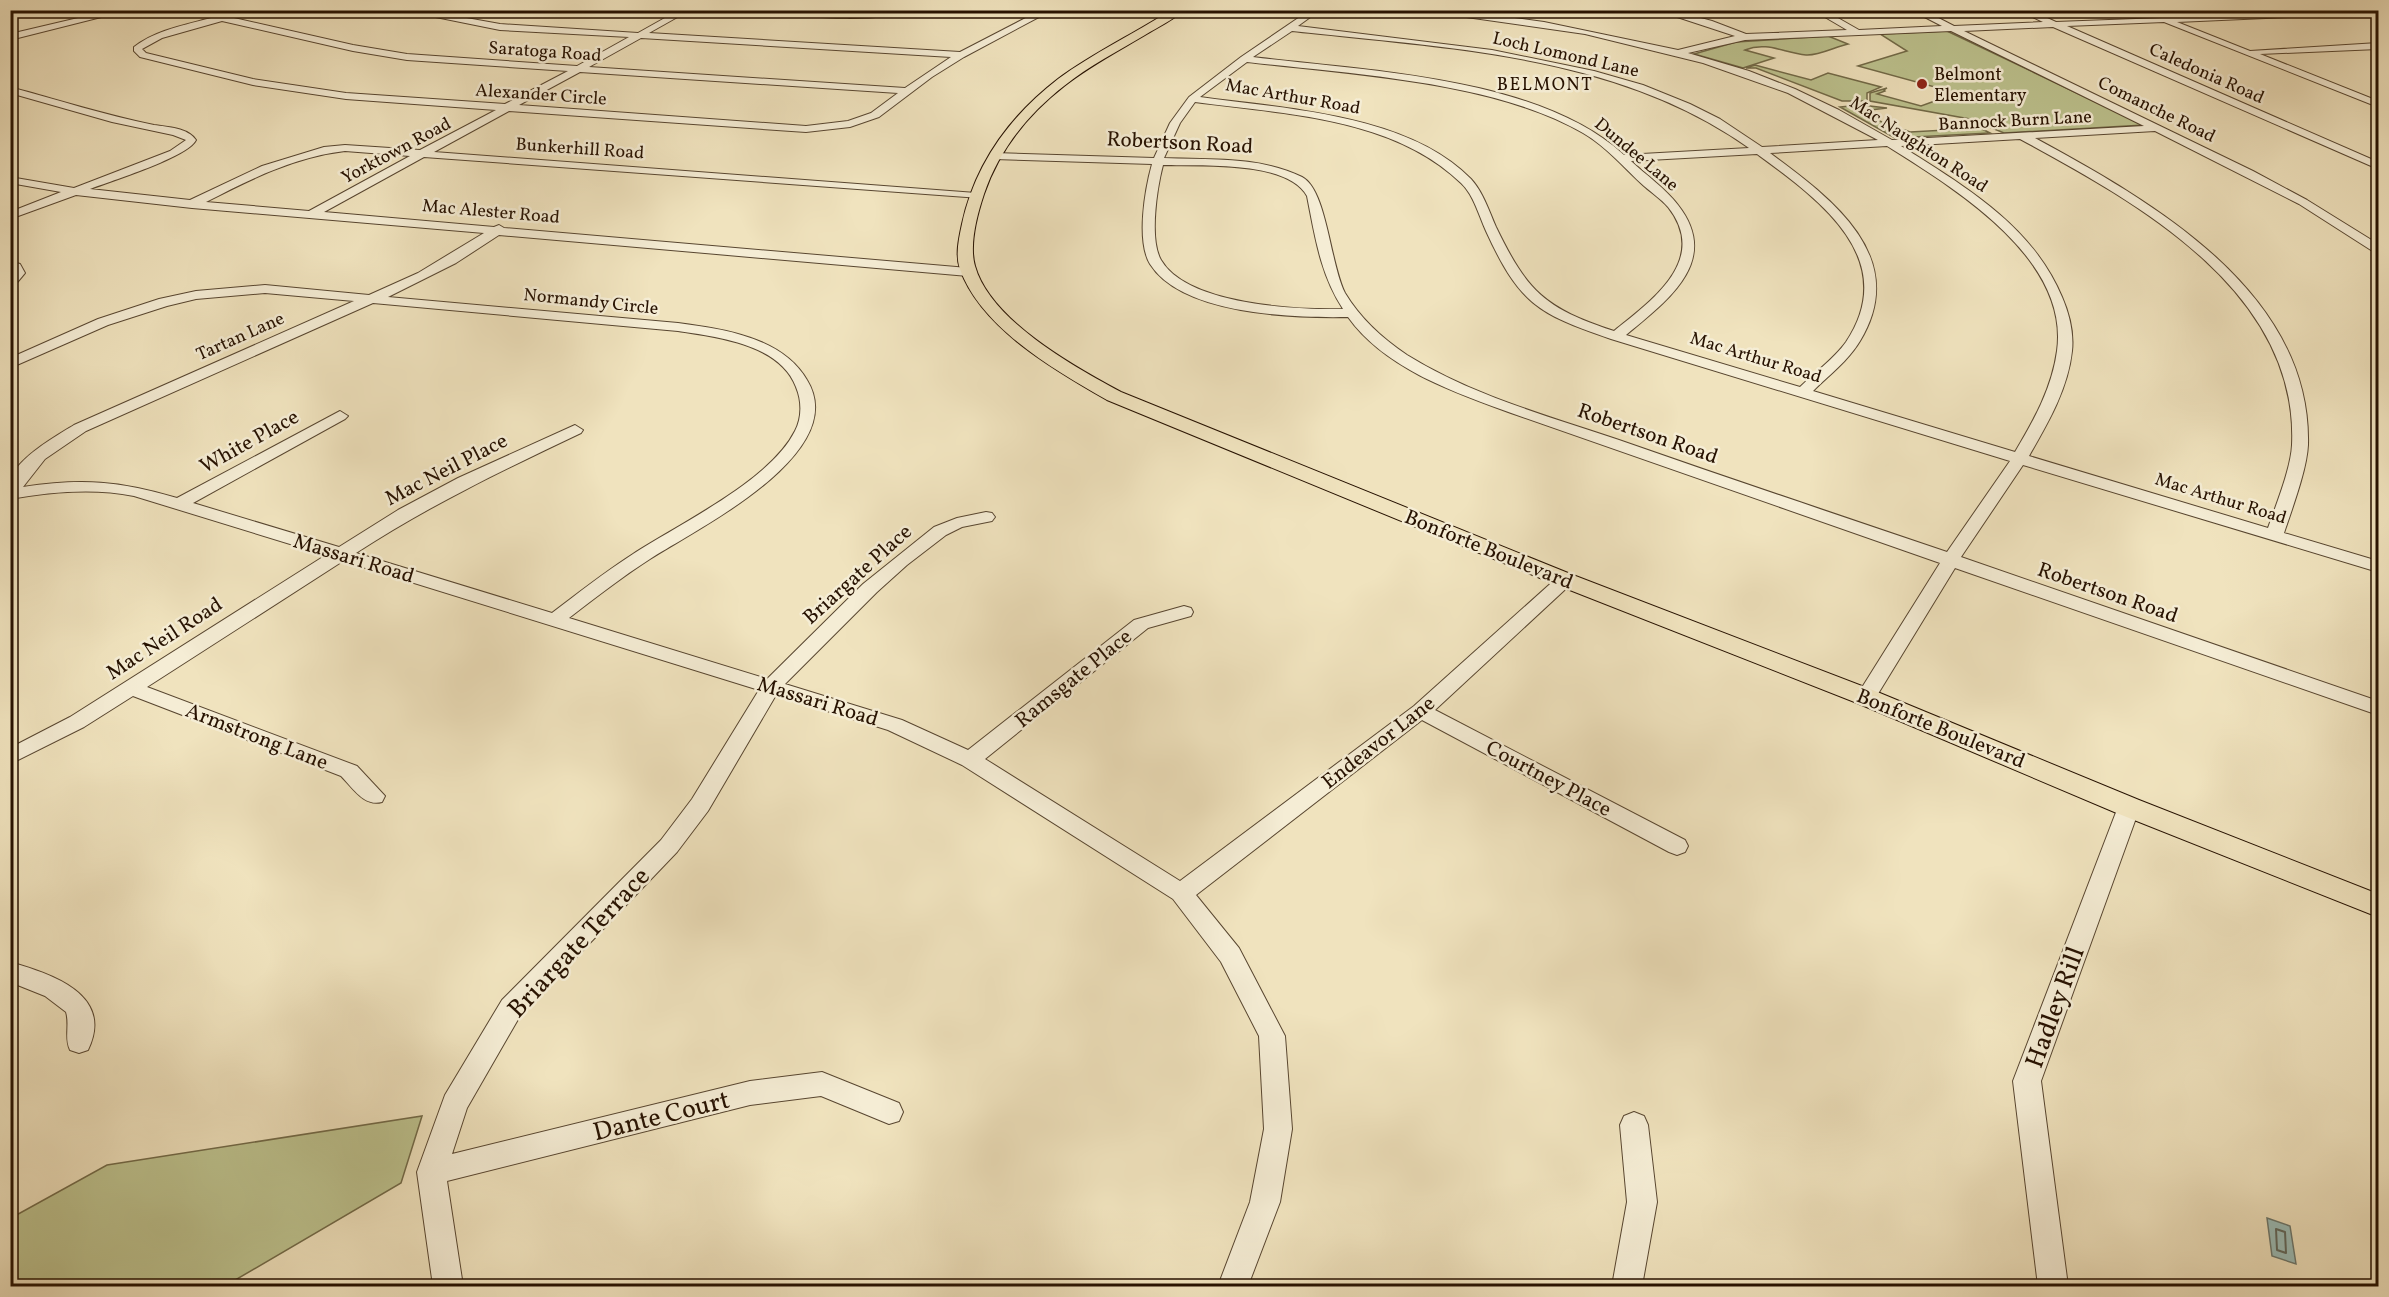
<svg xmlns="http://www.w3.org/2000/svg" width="2389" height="1297" viewBox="0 0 2389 1297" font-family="Vollkorn,serif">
<rect width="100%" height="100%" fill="#f0e3be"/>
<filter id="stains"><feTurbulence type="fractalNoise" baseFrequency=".00333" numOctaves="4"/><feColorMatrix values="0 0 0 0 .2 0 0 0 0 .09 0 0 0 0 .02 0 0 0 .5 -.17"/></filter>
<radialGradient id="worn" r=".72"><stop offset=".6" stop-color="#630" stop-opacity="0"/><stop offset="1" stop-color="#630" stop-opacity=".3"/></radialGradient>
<!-- green -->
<g fill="#bdc38f" stroke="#726a48" stroke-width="1.5">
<path d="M1947,31L2144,125L2004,133L1970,119L1870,101V93L1887,88L1884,90L1885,91L1877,94L1921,106L1957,93L1858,66L1907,51L1880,34Z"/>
<path d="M1828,36L1848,44C1835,47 1818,56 1806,55C1784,53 1767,41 1745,50L1774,58L1743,68L1694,54L1736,42Z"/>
<path d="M1755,65L1811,80L1828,73L1881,87L1867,93V101H1842L1756,68H1746Z"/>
<path d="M1861,105L1887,108L1862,111L1896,130H1905L1910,132L1965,129L1951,120L1976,126L1990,133L1895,138L1840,107Z"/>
<path d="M422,1116L401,1183L225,1286H11V1218L107,1165Z"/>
</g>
<!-- water -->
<path fill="#9bbdb8" stroke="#6c786e" stroke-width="1.5" d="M2267,1218L2290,1226L2296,1264L2272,1256Z"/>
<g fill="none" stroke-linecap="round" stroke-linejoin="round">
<!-- shore -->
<path stroke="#60675c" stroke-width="2" d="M2276,1229L2285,1232L2286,1253L2277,1250Z"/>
<defs>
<g id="minor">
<path d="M112,10H129L10,40V34Z"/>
<path d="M181,10C195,10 207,14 220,15C232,17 250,10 264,10L234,18L353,45L407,54L577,66L629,37L500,30L401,10H422L500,24L638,33L679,10H690L649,33L960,52L1041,10H1052L964,57L932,77L879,117L850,127L806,132L509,111L434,152L976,193L982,196L980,198L424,157L324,212L494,227L499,225L504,228L968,268L974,272L968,276L499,235L456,263L388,297L678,323C723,329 782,337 807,380C852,453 698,528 650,559C622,577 596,597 569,618L767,679L863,584L934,527L957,518L986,512L992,513L995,517L992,521L962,527L946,535L907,565L877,592L785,684L902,720L968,750L1134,620L1184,606L1191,608L1193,612L1191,616L1148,628L985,759L1180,881L1414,706L1559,576H1571L1574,580L1571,584L1435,710L1685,840L1688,846L1685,852L1677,855L1669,852L1422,720L1196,895L1239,948L1285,1036L1292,1129L1280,1202L1248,1286H1218L1250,1202L1264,1129L1259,1036L1221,962L1173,899L962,765L888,730L776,695L708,811L677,852L520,1016L467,1108L452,1154L750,1081L822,1072L899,1103L903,1112L899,1121L889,1124L821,1096L750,1105L447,1181L463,1286H433L417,1172L445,1095L502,1000L661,840L692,799L759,690L343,561L147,687L357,766L385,796L382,802C364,807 353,788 341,776L133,696L84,727L10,764V748L70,717L326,555L134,496C93,488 52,492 10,499C10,494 9,485 10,480C17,458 56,436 74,425L354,301L265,293L196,299L167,306L108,325L10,368V358L98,319L159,299L196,291L265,285L369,295L418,273L484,233L192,208L76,195L10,219V212L61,192L10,183V177L74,188L170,151L186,140L173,135L112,122L10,93V87C58,100 105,115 154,125C168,127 188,128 196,140C188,157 111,181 90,189L190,200L262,166L324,147L345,145L420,150L496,110L346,99L253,85L140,57L134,51V47C156,30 185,25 211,18ZM222,21L353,51L407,60L568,71L505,104L346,93L253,79L146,53L142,49L162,38ZM641,38L951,57L905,88L589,67ZM580,72L898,93L871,113L848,121L806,126L519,105ZM345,151L410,156L309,211L206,202C251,179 294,157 345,151ZM373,303L678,331C717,337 780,344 796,387C802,401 802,418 795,431C770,481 679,524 633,554C605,572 578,593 552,613L356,553C428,506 503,470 581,433L583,430L575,425L458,478L398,510L339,547L193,503L345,419L348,416L340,411L177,498C120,481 82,478 23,487L45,459L86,431Z"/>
<path d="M780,10L864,14L915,10C894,21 800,20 780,10Z"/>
<path d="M1310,10H1320L1298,26L1492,50L1594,71L1643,85L1690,104L1720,119L1762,147L1878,140L1788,93L1703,63L1585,34L1417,10L1462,11L1544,22L1678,50L1735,36L1656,10H1671L1712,21L1746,34L1847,30L1813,10H1824L1859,30L1942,26L1911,10H1923L1954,26L2043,22L2018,10H2030L2056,22L2378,10V13L2177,22L2250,51L2378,43V49L2260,54L2378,101V107L2164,22L2067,26L2378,162V169L2053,27L1964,31L2253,171L2307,200L2378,244V253L2374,252L2299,204L2155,131L2035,138C2151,201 2312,292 2308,445C2307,469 2292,509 2284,533L2378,561V572L2023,465L1961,557L2378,701V715L1955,568L1873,702L1866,704L1859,702L1856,697L1940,563L1514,414C1456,393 1385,369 1348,317C1294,318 1182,315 1150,264C1136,241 1145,189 1152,164L994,159L989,156L994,153L1154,158L1170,123L1189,97L1241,57ZM1292,31C1446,48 1618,54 1749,148L1624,155C1538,76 1365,71 1253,57ZM1951,31L2144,126L1892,140L1839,110L1795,89L1749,71L1688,53L1745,40ZM1247,62C1348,74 1494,81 1583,133C1607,147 1624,168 1644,186C1652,193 1661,199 1668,207C1710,260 1651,301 1614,331C1545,308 1528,293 1496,227C1489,211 1483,192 1471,179C1408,114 1285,109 1200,97ZM1195,102C1284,114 1393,117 1461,183C1474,195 1479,216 1486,231C1519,303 1537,314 1611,339L2010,461L1947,552C1837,515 1728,478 1619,440C1548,416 1471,395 1407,355C1383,339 1360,318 1345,293C1330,264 1327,190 1302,177C1260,156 1210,160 1164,158L1180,123ZM2020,139C2136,202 2299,291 2292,445C2291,468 2276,505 2268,528L2029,456C2048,423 2068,389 2072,351C2074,333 2069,313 2062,297C2032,225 1964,186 1901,146ZM1887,146C1954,188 2070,258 2057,351C2052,388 2034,420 2015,452L1813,391C1829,375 1848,361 1860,341C1911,257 1831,198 1770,153ZM1757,154C1817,198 1902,258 1846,342C1834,359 1815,372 1800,387L1626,335C1667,301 1722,261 1678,205C1665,188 1646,175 1631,161ZM1163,165C1199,166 1287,160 1307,196C1315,236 1320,274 1343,309C1297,310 1187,305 1161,260C1149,239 1157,188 1163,165Z"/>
<path d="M10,261L20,264L25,273L15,285L10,286Z"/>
<path d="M2129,799L2137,801L2140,807L2041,1081L2068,1286H2038L2013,1081L2118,807L2121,801Z"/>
<path d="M10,962C51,974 115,994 88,1050L79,1053L70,1050C64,1038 70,1025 66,1012L45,996L10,982Z"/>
<path d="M1634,1112L1644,1116L1648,1125L1657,1202L1642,1286H1612L1627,1202L1620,1125L1624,1116Z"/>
</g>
<path id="major" d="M1171,10H1184C1173,20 1158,27 1145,35C1118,51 1089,66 1064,86C1028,114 999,150 984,194C977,215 969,245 975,266C990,320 1074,367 1121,392L1573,575L1875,691L2139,800L2378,894V917L2119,814L1857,703L1557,585L1107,400C1056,371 981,328 960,269C955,255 959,238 962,224C975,164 1010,116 1058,79C1093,53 1134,34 1171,10Z"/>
</defs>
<!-- minor casing -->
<use href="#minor" stroke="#584630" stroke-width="2"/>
<!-- major casing -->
<use href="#major" stroke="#261100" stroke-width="2"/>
<!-- minor -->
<use href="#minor" fill="#f5edd5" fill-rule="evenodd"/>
<!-- major -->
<use href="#major" fill="#f0e3be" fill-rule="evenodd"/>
</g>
<!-- markers -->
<circle fill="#8f2418" stroke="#f5edd5" stroke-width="2" cx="1922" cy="84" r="6"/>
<g text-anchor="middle" stroke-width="5" stroke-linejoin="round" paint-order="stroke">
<!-- far-street labels -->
<g font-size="18" fill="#261100" stroke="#f5edd5">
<text transform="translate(545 51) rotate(4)" y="6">Saratoga Road</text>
<text transform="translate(1566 54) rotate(13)" y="6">Loch Lomond Lane</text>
<text transform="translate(2207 73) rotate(24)" y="6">Caledonia Road</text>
<text transform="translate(541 94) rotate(4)" y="6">Alexander Circle</text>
<text transform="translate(1293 96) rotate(10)" y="6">Mac Arthur Road</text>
<text transform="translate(2157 109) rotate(26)" y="6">Comanche Road</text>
<text transform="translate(2015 120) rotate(-3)" y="6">Bannock Burn Lane</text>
<text transform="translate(1919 144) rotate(33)" y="6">Mac Naughton Road</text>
<text transform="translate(580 148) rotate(4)" y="6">Bunkerhill Road</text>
<text transform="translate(396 150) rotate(-28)" y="6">Yorktown Road</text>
<text transform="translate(1637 154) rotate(40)" y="6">Dundee Lane</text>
<text transform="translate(491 211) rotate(5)" y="6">Mac Alester Road</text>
<text transform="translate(591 301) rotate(6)" y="6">Normandy Circle</text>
<text transform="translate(240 336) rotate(-24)" y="6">Tartan Lane</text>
<text transform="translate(1756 357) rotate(17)" y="6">Mac Arthur Road</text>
<text transform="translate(2221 498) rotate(17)" y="6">Mac Arthur Road</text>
</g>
<!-- far-poi labels -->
<g font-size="18" fill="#261100" stroke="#f5edd5" text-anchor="start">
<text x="1934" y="80">Belmont<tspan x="1934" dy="21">Elementary</tspan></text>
</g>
<!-- far-neighbourhood labels -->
<g font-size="18" letter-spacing="1.5" fill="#261100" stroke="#f5edd5">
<text x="1545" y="90">BELMONT</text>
</g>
<!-- street labels -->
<g font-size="21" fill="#261100" stroke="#f5edd5">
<text transform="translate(1180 142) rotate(3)" y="7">Robertson Road</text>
<text transform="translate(1648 433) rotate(19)" y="7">Robertson Road</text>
<text transform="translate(249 441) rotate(-29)" y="7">White Place</text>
<text transform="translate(446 469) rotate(-27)" y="7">Mac Neil Place</text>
<text transform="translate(1489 549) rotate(22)" y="7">Bonforte Boulevard</text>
<text transform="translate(354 558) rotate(17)" y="7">Massari Road</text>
<text transform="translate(857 574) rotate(-42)" y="7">Briargate Place</text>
<text transform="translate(2108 592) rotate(19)" y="7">Robertson Road</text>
<text transform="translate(164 638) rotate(-33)" y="7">Mac Neil Road</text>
<text transform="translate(1073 678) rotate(-39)" y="7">Ramsgate Place</text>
<text transform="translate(818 701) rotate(17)" y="7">Massari Road</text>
<text transform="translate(1941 728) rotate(22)" y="7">Bonforte Boulevard</text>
<text transform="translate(257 736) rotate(21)" y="7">Armstrong Lane</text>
<text transform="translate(1378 742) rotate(-38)" y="7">Endeavor Lane</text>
<text transform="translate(1549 778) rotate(28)" y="7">Courtney Place</text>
</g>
<!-- near-street labels -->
<g font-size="26" fill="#261100" stroke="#f5edd5">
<text transform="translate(578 942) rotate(-47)" y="9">Briargate Terrace</text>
<text transform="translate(2054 1007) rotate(-70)" y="9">Hadley Rill</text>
<text transform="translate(661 1115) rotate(-14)" y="9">Dante Court</text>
</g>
</g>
<!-- margin -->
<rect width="2389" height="1297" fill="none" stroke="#f0e3be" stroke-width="36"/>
<rect x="12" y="12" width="2365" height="1273" fill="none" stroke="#261100" stroke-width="3"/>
<rect x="18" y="18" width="2353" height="1261" fill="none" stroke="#261100" stroke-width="1.5"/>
<rect width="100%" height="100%" filter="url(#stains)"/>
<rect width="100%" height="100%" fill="url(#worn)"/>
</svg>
